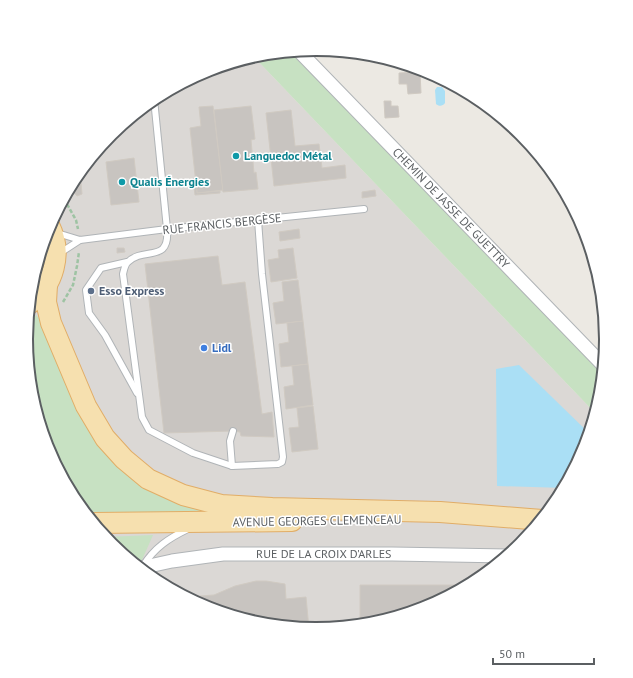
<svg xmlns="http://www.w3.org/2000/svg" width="633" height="678" viewBox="0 0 633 678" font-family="'PT Sans',sans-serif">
<rect width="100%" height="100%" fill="#ece9e3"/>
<!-- industrial -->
<path fill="#dbd8d5" d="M253,56L596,414L585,450L558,501L522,545L478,581L427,607L373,624L316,629L260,624L205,607L155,580L111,544L75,500L48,450L32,395L26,339L32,282L48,228L75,177L111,133L155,97L206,71Z"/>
<!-- green -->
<g fill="#c7e1c2">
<path d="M293,51L604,373L601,396L596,414L253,56L260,54Z"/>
<path d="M44,242C44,261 43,271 31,287Z"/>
<path d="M36,315L45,325L97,441L203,508L202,514H87L75,500L48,450L32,395L26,339L27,324Z"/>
<path d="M153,535L142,560L132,562L111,544L105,537Z"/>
</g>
<!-- water -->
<g fill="#aadff5">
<path d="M437,87H442L445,91V103C443,106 439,107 436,104L435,90Z"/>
<path d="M519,365L590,434L585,450L565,488L497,486L496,369Z"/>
</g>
<!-- building -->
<g fill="#c8c4c0" stroke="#d0cac2">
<path d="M403,63L409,65V67H403Z"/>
<path d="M420,72L421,93L408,94L407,84H399V73Z"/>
<path d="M384,101H391V106H398L399,117L385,118Z"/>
<path d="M213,106L223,190L197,193L190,128L201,126L199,107Z"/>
<path d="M251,106L255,139L251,140L254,173L256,172L258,189L223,192L214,110Z"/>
<path d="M291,110L295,146L319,144L322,168L345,165L346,178L274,186L266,113Z"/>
<path d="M134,158L139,202L111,205L106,162Z"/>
<path d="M84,167V172H80L82,194L77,196L70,188L75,177Z"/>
<path d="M196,178L197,193L220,191V193L195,195L193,179Z"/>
<path d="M375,190L376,196L362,198V192Z"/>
<path d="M299,229L300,238L280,241L279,232Z"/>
<path d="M117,248H124L125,252L117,253Z"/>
<path d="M293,248L297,278L271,282L268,260L279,258L278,250Z"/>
<path d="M218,256L222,285L245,282L262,414L272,412L274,437L241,436L240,432L233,431L164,433L145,264Z"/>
<path d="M298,280L303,321L276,324L273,303L284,301L282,282Z"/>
<path d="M303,321L308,364L281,367L279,344L289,342L287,323Z"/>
<path d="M308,364L313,405L286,409L284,387L294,385L292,366Z"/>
<path d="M313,406L318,449L292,452L289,428L299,427L297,408Z"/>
<path d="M256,581H266L285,584L286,599L306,597L309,629L260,624L205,607L186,597L214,595L235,586Z"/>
<path d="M360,585H470L427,607L373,624L360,625Z"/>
</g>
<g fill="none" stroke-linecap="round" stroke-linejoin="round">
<defs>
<g id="lane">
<path d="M154,99L167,229C170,264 144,246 128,262C125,264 124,270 123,274L142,417L149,430L193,453L232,466L278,464L282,462L283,457L262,274L258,220"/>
<path d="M57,233L80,240L167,229L364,209"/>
<path d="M60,253L80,240"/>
<path d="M127,262L101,268L86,290L89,313L105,335L137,393"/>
<path d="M232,466L230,441L233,431"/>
<path d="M143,566C154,548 169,538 188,529"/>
</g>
<g id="street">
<path id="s1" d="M298,50L604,366"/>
<path id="s2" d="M140,568L172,561L223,554H392L508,556"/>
</g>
<g id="primary">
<path d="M47,285L46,302L51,323L86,406L105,438L124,459L148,479L183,495L221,505L272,508L440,512L542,520"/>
<path d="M29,304C54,286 63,253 49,225"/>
<path d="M93,523L292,521"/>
</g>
</defs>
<!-- lane casing -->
<use href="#lane" stroke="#b0b4b7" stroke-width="8"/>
<!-- street casing -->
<use href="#street" stroke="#b0b4b7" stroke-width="15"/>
<!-- primary casing -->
<use href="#primary" stroke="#e1ad67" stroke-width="22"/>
<!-- path -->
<g stroke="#9ec3a3" stroke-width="2.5" stroke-dasharray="4 2" stroke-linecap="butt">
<path d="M64,199L76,220L78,229"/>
<path d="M63,302L73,285L77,266L79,252"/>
</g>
<!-- lane -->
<use href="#lane" stroke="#fff" stroke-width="6"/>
<!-- street -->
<use href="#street" stroke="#fff" stroke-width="13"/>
<!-- primary -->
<use href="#primary" stroke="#f6e0af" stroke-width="20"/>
</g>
<!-- markers -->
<g fill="#0f9aa8" stroke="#fff" stroke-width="1.5">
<circle cx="236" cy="156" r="4"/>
<circle cx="122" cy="182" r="4"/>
</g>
<circle fill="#5c6f8a" stroke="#fff" stroke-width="1.5" cx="91" cy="291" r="4"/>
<circle fill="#3f7fe0" stroke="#fff" stroke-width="1.5" cx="204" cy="348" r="4"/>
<g text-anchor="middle" stroke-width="3" stroke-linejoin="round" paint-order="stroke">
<!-- culture labels -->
<g font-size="12" font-weight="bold" fill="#0d838f" stroke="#fff" text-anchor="start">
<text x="244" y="160">Languedoc Métal</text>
<text x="130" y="186">Qualis Énergies</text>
</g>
<!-- street labels -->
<g font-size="12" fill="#5b5f62" stroke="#fff">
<text dy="4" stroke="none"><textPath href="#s1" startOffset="220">CHEMIN DE JASSE DE GUETTRY</textPath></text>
<text transform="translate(222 224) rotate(-6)" y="4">RUE FRANCIS BERGÈSE</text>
<text transform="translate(317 521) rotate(-1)" y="4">AVENUE GEORGES CLEMENCEAU</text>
<text dy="4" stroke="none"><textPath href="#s2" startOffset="185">RUE DE LA CROIX D'ARLES</textPath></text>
</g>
<!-- service labels -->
<g font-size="12" font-weight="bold" fill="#4e5e75" stroke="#fff" text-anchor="start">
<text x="99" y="295">Esso Express</text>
</g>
<!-- shop labels -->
<g font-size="12" font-weight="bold" fill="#366cbe" stroke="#fff" text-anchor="start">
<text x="212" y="352">Lidl</text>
</g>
</g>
<!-- crop -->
<path d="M0 0H633V678H0ZM33 339a283 283 0 1 1 566 0a283 283 0 1 1-566 0Z" fill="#fff" fill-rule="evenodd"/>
<path fill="none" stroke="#5b5f62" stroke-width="2" d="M33 339a283 283 0 1 1 566 0a283 283 0 1 1-566 0Z"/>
<!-- scale -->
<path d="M493 658v6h101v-6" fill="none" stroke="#5b5f62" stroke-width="2"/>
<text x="499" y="658" font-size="12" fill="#5b5f62" stroke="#ffffff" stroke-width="3" paint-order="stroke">50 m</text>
</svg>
